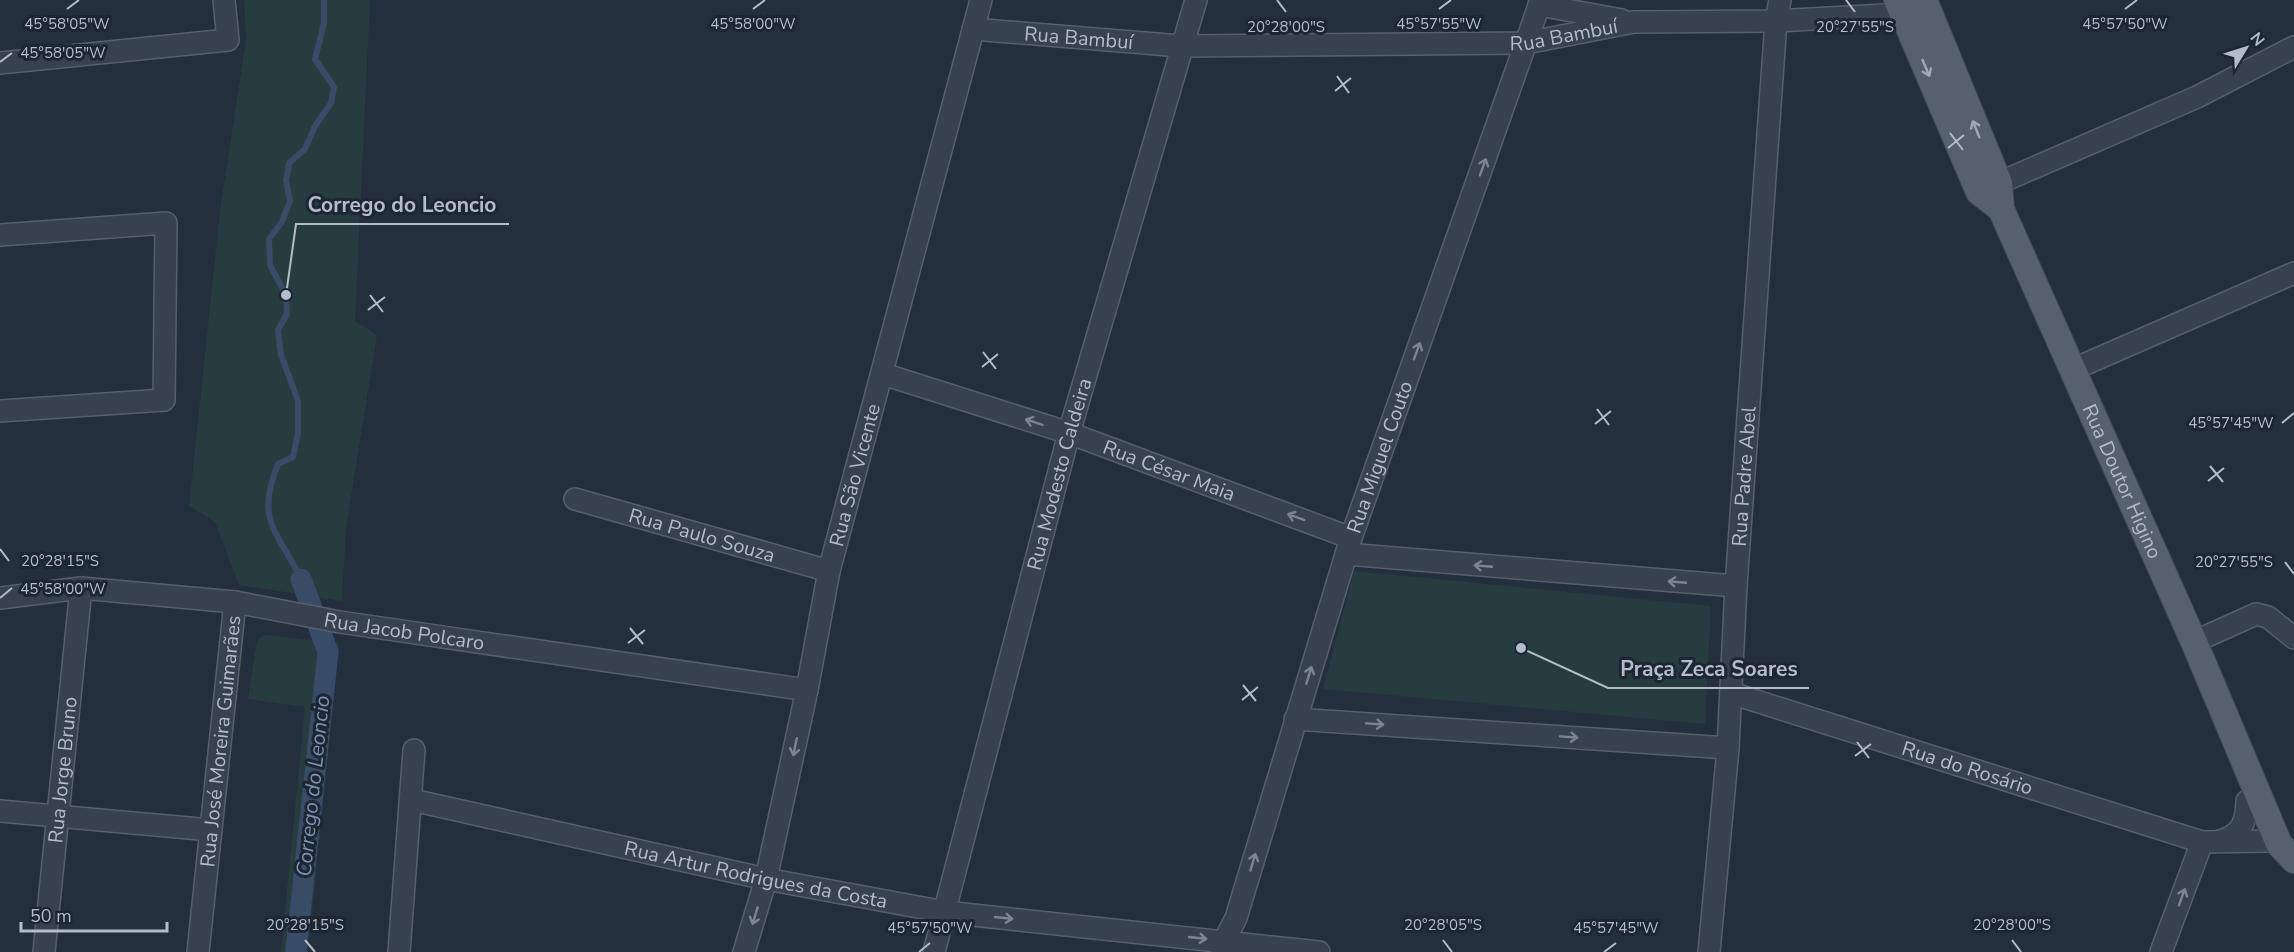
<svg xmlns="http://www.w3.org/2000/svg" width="2294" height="952" viewBox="0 0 2294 952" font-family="'Nunito Sans',sans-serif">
<rect width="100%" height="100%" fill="#242f3e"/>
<!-- green -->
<g fill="#263c3f">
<path d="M244,0H370L355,321L377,335L346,528L342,601L239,585L215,522L189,506L220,211L246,40Z"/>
<path d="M1354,571L1711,606L1705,724L1323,689Z"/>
<path d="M265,635L339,643L308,952H281L305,707L248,699L257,640Z"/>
</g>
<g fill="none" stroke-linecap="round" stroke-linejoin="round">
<!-- stream -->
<g stroke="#394c67" stroke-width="6">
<path d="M301,579C277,530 255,521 278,464L293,457L298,433V401L281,355L278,330L287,314L286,295L270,265L269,239L282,222L290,201L286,181L289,163L305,149L315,126L331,103L334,87L315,59L324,23V0"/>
<path d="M296,952V950"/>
</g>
<!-- canal -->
<path stroke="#394c67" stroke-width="21" d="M296,950L328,652L301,579"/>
<defs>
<g id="minor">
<path d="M1539,5L1622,20"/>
<path id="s1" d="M973,29L1181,46L1526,43L1634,22L1776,21L1903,14L1904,0"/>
<path d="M0,63L228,40L224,0"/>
<path d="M1985,189L2197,97L2294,47"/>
<path d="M0,235L166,223L164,400L0,411"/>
<path d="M2074,369L2294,273"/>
<path id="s2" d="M883,374L1069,433L1351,538"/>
<path id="s3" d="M575,499L829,571"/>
<path d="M1346,554L1736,586"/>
<path id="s4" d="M0,598L81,588L235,602L340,622L807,690"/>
<path d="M2194,642L2256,614L2268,617L2294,638"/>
<path id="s5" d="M1731,693L2202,842L2270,841"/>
<path d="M1295,719L1728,748"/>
<path id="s6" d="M412,800L766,879L945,912L1319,952"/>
<path d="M0,811L211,830"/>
<path d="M2220,841C2242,834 2246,823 2247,801"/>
<path id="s7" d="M44,952L81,588"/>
<path id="s8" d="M198,952L235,602"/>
<path d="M399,952L414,750"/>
<path id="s9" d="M744,952L766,879L807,690L829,571L981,0"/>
<path id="s10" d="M934,952L1069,433L1196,0"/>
<path id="s11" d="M1222,952L1224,941L1236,918L1351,538L1541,0"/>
<path id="s12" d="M1709,952L1728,748L1736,586L1776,21L1780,0"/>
<path d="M2161,952L2202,842"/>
</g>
<g id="major">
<path d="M1897,0L1979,192L2001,209"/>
<path id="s13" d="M1924,0L1999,183L2001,209L2194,642L2279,844L2294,860"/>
</g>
</defs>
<!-- minor casing -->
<use href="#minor" stroke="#565f6c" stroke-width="24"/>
<!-- major casing -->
<use href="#major" stroke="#414a57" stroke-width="28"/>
<!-- minor -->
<use href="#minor" stroke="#38414e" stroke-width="21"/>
<!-- major -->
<use href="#major" stroke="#56606e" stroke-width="26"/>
</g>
<!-- one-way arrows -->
<defs><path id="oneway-shaft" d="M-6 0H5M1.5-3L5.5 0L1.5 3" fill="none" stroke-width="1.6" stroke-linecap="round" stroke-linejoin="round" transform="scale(1.5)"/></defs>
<g stroke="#a1aab7">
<use href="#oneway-shaft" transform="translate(1926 68) rotate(67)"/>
<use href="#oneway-shaft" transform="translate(1976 129) rotate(-112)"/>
</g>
<g stroke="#7c8592">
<use href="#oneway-shaft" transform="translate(1483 167) rotate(-70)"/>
<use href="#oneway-shaft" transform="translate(1417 351) rotate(-70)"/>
<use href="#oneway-shaft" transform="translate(1034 422) rotate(-162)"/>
<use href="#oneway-shaft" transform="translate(1296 517) rotate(-160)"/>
<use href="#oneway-shaft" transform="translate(1483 566) rotate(-175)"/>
<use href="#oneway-shaft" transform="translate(1677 582) rotate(-175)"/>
<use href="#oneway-shaft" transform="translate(1309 675) rotate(-73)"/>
<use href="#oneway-shaft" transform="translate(1375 724) rotate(4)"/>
<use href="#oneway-shaft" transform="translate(1569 737) rotate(4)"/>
<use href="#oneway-shaft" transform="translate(795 747) rotate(102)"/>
<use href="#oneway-shaft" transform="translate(1253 862) rotate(-73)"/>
<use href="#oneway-shaft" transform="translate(2182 897) rotate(-70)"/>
<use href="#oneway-shaft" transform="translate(755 916) rotate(107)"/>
<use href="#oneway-shaft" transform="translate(1004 918) rotate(6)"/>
<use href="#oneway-shaft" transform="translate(1198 938) rotate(6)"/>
</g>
<!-- ticks -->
<path fill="none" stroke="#b4bcc9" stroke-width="2" d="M1277,0L1286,12M1846,0L1855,12M67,9L79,0M753,9L765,0M1439,9L1451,0M2125,9L2137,0M0,62L12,53M1337,76L1349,93M1335,91L1351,78M1950,133L1963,150M1948,148L1964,135M370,295L383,312M368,310L385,297M983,352L996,369M982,367L998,354M1597,409L1609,425M2282,423L2294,413M1595,424L1611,411M2210,466L2223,482M2208,481L2224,468M0,549L9,561M2285,562L2294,574M0,598L12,588M630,628L643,644M628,643L645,630M1243,685L1256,701M1242,700L1258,687M1857,742L1869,758M1855,756L1871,744M305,940L315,952M1443,940L1452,952M2012,940L2021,952M919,952L930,943M1604,952L1616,943"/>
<g text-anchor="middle" stroke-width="6" stroke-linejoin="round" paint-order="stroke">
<!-- street labels -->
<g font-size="20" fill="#b4bcc9" stroke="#1d2633">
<text dy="7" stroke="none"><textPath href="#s1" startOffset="592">Rua Bambuí</textPath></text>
<text dy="7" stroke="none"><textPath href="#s1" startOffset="106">Rua Bambuí</textPath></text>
<text dy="7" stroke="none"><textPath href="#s11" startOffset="520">Rua Miguel Couto</textPath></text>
<text dy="7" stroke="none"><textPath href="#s2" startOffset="302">Rua César Maia</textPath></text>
<text dy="7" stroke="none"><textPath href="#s9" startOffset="490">Rua São Vicente</textPath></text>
<text dy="7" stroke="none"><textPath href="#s10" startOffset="494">Rua Modesto Caldeira</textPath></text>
<text dy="7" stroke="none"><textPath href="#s12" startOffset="477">Rua Padre Abel</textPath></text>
<text dy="7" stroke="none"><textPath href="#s13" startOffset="522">Rua Doutor Higino</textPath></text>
<text dy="7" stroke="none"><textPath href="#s3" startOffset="132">Rua Paulo Souza</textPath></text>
<text dy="7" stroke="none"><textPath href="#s4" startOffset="408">Rua Jacob Polcaro</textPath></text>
<text dy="7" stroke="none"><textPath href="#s8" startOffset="212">Rua José Moreira Guimarães</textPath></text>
<text dy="7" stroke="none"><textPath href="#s5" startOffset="248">Rua do Rosário</textPath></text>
<text dy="7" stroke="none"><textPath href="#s7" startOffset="183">Rua Jorge Bruno</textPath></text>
<text dy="7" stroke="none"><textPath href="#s6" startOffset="352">Rua Artur Rodrigues da Costa</textPath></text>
</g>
<!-- water labels -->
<g font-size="21" font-style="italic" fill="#7c92b1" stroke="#1d2633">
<text transform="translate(313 786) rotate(-84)" y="7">Corrego do Leoncio</text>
</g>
</g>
<g font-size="15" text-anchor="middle" fill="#b4bcc9" stroke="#1d2633" stroke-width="6" stroke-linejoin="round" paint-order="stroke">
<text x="67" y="29">45°58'05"W</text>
<text x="753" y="29">45°58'00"W</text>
<text x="1439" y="29">45°57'55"W</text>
<text x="2125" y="29">45°57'50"W</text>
<text x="1286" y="32">20°28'00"S</text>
<text x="1855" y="32">20°27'55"S</text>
<text x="63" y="58">45°58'05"W</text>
<text x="2231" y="428">45°57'45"W</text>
<text x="60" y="566">20°28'15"S</text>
<text x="2234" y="567">20°27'55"S</text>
<text x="63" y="594">45°58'00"W</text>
<text x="305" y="930">20°28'15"S</text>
<text x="1443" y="930">20°28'05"S</text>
<text x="2012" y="930">20°28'00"S</text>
<text x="930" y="933">45°57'50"W</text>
<text x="1616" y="933">45°57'45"W</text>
</g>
<!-- callouts -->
<path fill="none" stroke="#b4bcc9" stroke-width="2" d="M286 295L296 224H509M1521 648L1608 688H1809"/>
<g fill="#b4bcc9" stroke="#1d2633" stroke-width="2">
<circle cx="286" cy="295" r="6"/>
<circle cx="1521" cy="648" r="6"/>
</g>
<g font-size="21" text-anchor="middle" font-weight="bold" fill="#b4bcc9" stroke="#1d2633" stroke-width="6" stroke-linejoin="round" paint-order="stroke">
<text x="402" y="212">Corrego do Leoncio</text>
<text x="1709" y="676">Praça Zeca Soares</text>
</g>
<!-- north arrow -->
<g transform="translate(2246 48) rotate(52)" stroke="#1d2633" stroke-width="4.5" paint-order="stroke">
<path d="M0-4.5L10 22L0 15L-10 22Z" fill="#b4bcc9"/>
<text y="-9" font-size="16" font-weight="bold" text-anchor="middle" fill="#b4bcc9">N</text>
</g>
<!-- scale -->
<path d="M21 922v9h146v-9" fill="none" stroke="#b4bcc9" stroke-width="3"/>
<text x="30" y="922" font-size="18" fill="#b4bcc9" stroke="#1d2633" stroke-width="4.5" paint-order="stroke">50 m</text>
</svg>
